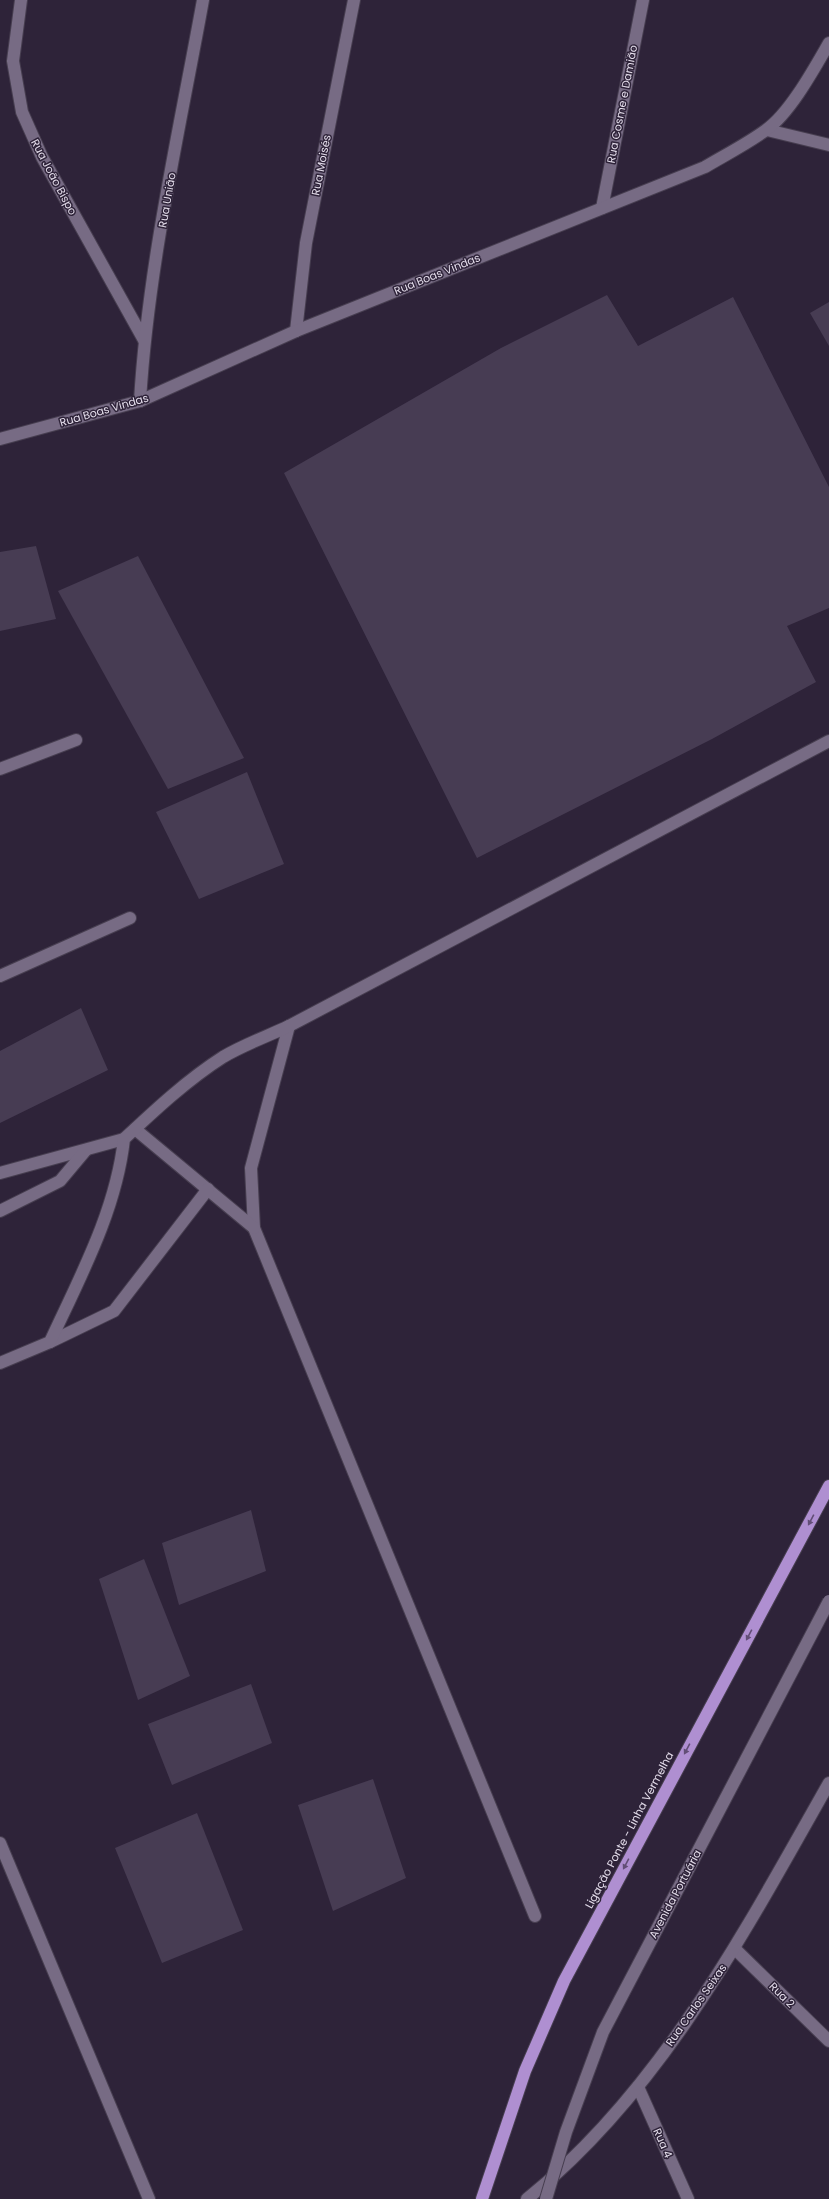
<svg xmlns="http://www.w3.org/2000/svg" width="829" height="2199" viewBox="0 0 829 2199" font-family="Poppins,sans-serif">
<rect width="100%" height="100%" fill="#2e2339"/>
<!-- building -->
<g fill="#473c53">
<path d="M607,295L638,346L733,297L829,487V608L787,626L816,682L712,739L477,858L284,473L501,348Z"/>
<path d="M829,302V346L810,313Z"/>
<path d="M36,546L56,619L0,631V552Z"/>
<path d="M138,556L244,758L168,789L58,591Z"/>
<path d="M247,772L284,864L199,899L156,812Z"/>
<path d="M81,1008L108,1070L0,1123V1051Z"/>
<path d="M251,1510L266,1571L179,1605L162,1543Z"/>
<path d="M144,1559L190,1676L138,1700L99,1579Z"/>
<path d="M251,1684L272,1743L172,1785L148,1724Z"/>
<path d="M373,1779L406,1878L333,1911L298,1805Z"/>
<path d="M197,1813L243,1930L162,1963L115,1848Z"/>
</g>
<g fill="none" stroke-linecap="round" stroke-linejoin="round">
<defs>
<g id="minor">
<path d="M21,0L13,61L22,112L42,157L144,340"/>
<path d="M767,130L829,145"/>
<path d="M602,208L643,0"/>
<path d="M296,331L306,243L354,0"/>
<path d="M140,401C148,266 179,133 203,0"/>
<path d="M0,439L140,401L296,331L705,167C725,155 747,144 766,130C790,113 814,69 829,43"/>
<path d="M0,769L76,740"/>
<path d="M0,976L130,918"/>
<path d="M289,1026L251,1168L254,1228L535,1916"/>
<path d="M135,1129L254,1228"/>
<path d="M0,1173L124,1139"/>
<path d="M0,1211L60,1181L86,1150"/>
<path d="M50,1342L114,1311L208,1189"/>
<path d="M0,1363L50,1342C80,1277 116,1211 124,1139C155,1110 187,1080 223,1057C243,1045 268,1036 289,1026L829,741"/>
<path d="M0,1843L149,2199"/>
<path d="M735,1949L829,2041"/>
<path d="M638,2087L688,2199"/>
<path d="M527,2199C662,2090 745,1931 829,1783"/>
</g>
<path id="highway" d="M482,2199L525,2071L564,1981L829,1486"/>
</defs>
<!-- minor casing -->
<use href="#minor" stroke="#473e50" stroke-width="14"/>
<!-- highway casing -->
<use href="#highway" stroke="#473e50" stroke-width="14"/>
<!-- minor -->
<use href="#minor" stroke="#776b84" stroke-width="12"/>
<!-- highway -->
<use href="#highway" stroke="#af8fd1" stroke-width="12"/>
<defs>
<path id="minor-bridge" d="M546,2199L566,2132L603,2032L829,1601"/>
</defs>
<!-- minor-bridge casing -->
<use href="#minor-bridge" stroke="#473e50" stroke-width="14" stroke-linecap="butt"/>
<!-- minor-bridge -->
<use href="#minor-bridge" stroke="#776b84" stroke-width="12"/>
</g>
<!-- one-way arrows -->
<defs><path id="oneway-solid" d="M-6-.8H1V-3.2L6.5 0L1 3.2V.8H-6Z"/></defs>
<g fill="#624e76">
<use href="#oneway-solid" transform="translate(811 1520) rotate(118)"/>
<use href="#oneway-solid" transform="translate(749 1635) rotate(118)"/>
<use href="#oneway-solid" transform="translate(687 1749) rotate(118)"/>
<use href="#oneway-solid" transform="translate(626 1864) rotate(118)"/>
</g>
<g text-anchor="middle" stroke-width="3" stroke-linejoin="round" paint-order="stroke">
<!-- street labels -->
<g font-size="11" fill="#e4ddeb" stroke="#2e2339">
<text transform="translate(622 104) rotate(-79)" y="4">Rua Cosme e Damião</text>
<text transform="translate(321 165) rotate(-79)" y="4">Rua Moisés</text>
<text transform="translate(54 177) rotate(62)" y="4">Rua João Bispo</text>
<text transform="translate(167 200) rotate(-80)" y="4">Rua União</text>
<text transform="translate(437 274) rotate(-22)" y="4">Rua Boas Vindas</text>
<text transform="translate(104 410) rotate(-16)" y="4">Rua Boas Vindas</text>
<text transform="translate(629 1830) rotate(-62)" y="4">Ligação Ponte - Linha Vermelha</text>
<text transform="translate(675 1894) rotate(-62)" y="4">Avenida Portuária</text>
<text transform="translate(782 1995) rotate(45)" y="4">Rua 2</text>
<text transform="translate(696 2005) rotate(-55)" y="4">Rua Carlos Seixas</text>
<text transform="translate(663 2143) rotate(66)" y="4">Rua 4</text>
</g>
</g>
</svg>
